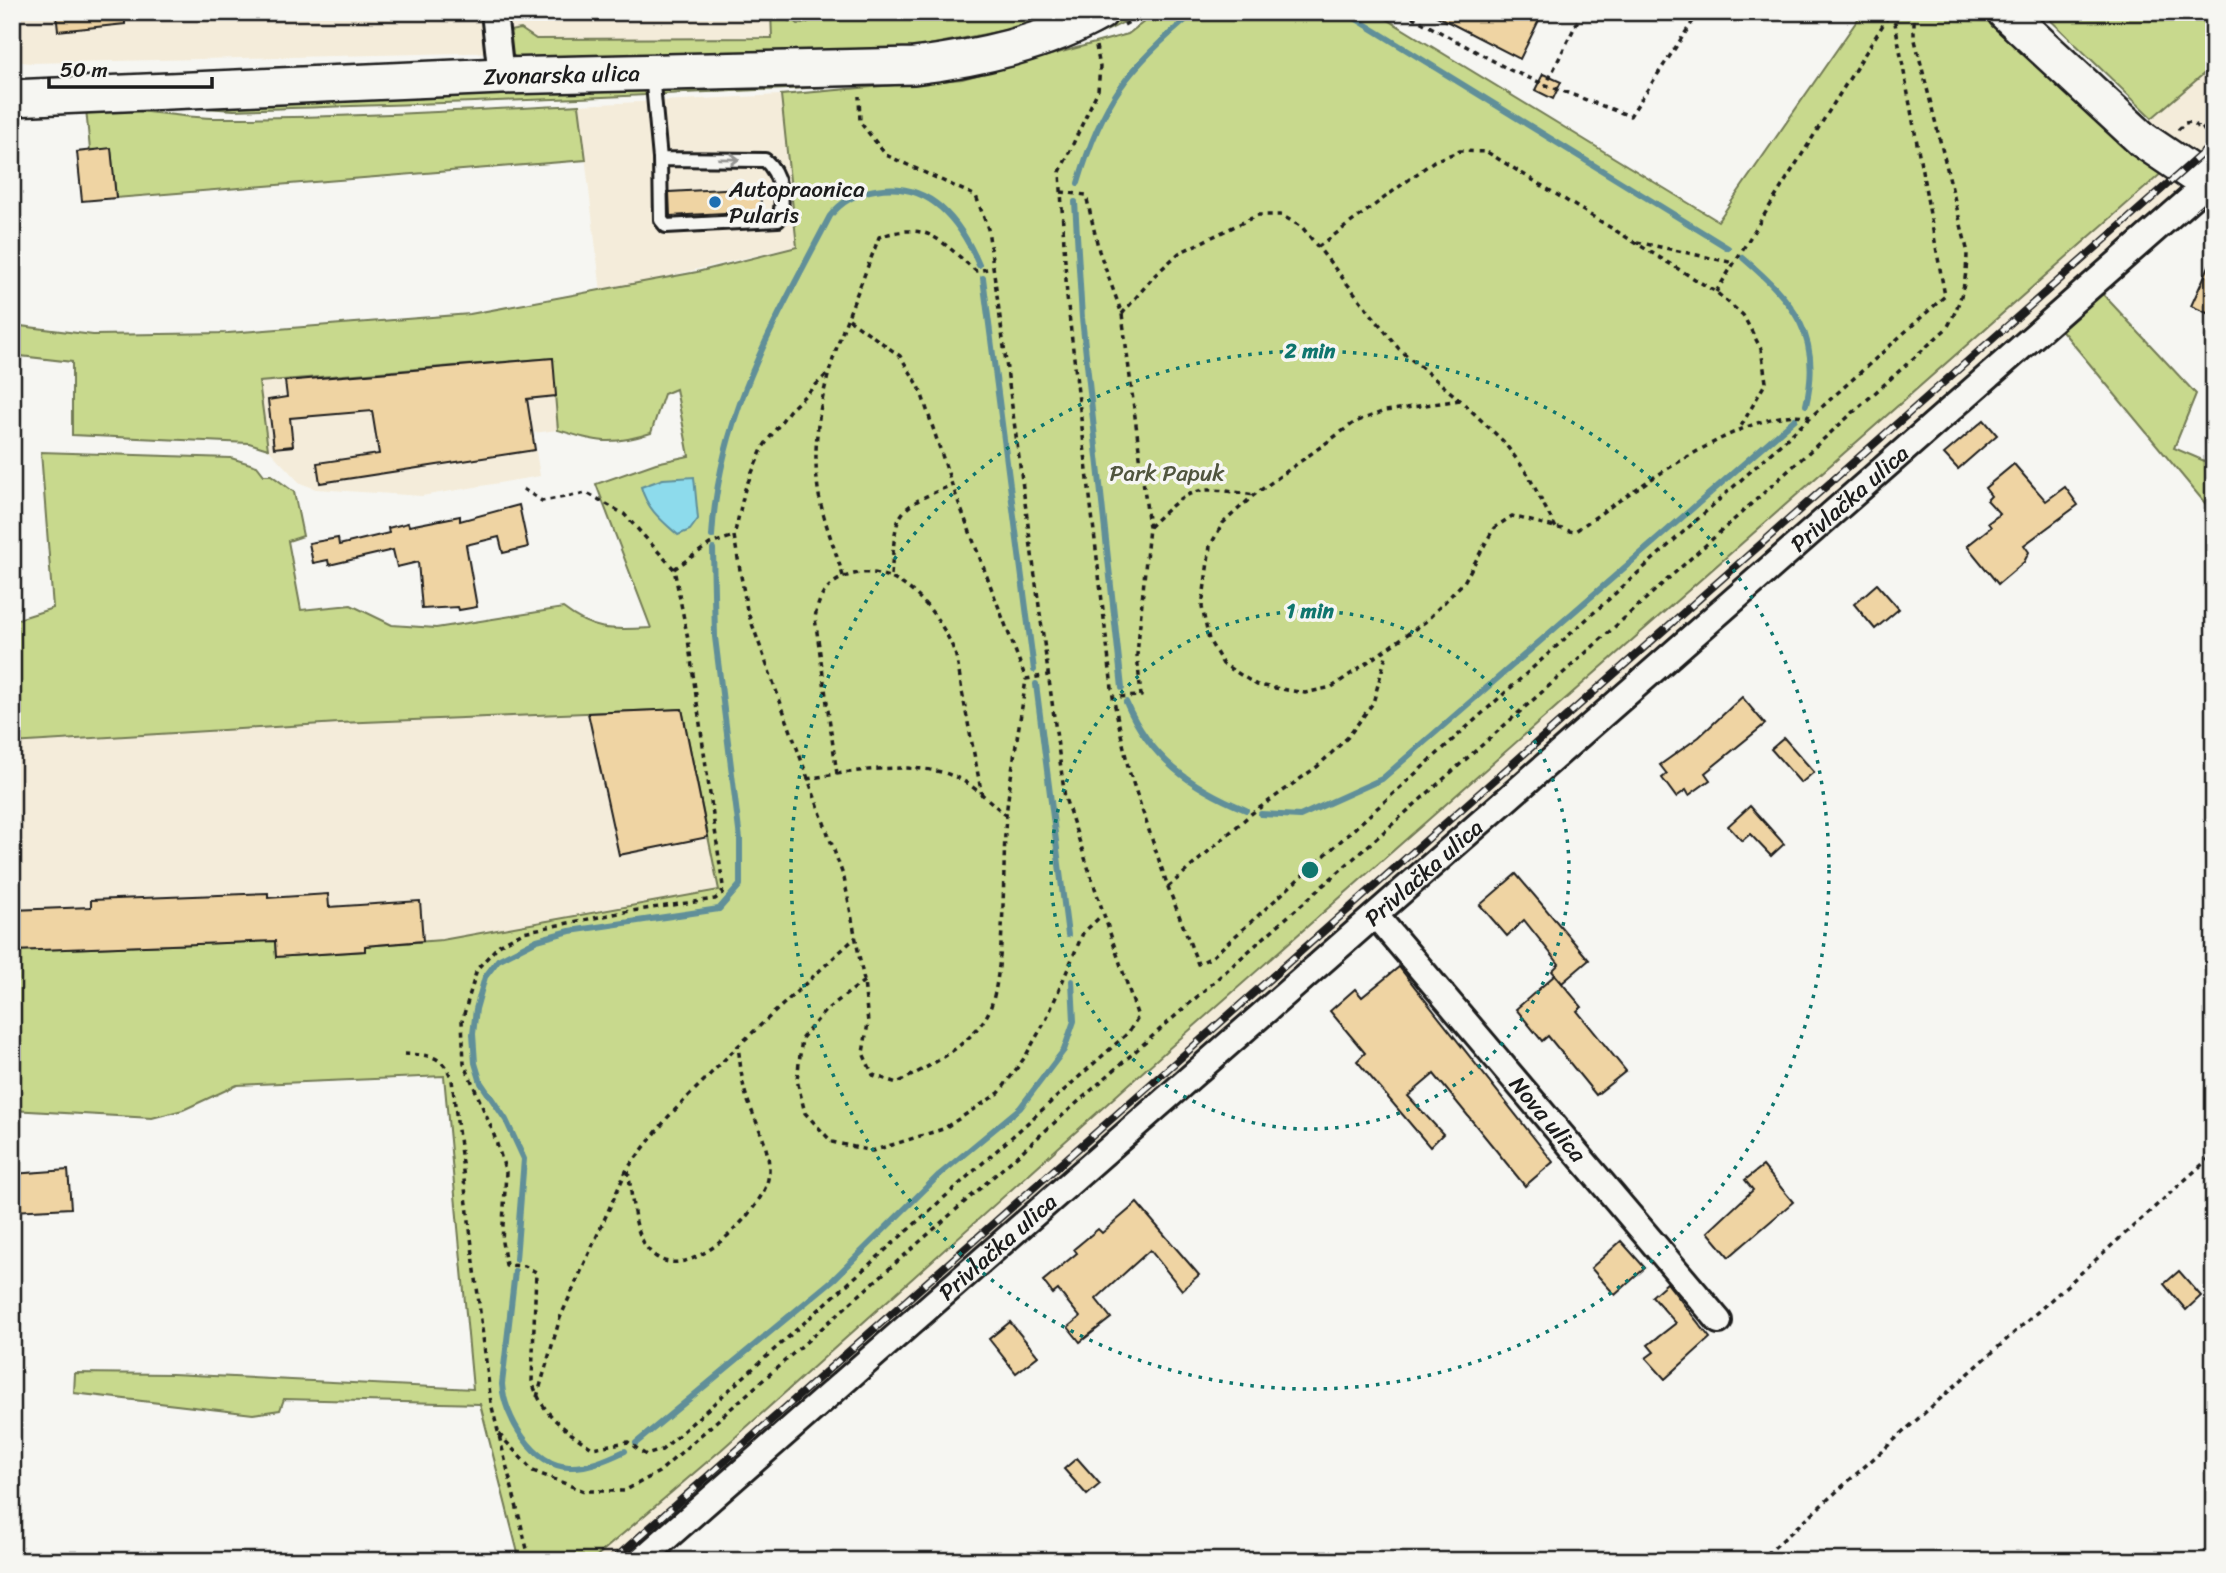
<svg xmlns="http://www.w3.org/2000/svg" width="2226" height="1573" viewBox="0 0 2226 1573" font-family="Sriracha,sans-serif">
<rect width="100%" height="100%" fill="#f6f6f2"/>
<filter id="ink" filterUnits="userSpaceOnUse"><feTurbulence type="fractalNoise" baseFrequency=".0143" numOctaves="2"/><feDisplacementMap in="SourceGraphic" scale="14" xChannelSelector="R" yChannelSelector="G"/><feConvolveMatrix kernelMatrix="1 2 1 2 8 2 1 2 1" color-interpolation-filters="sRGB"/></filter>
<g filter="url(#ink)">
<!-- built -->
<g fill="#f4ecda">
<path d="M12,12H771L773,38L536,39L521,29L507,52L31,63L12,61Z"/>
<path d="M2214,65V175L2203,169L629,1561H591L721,1450L1166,1051L2183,155L2145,124Z"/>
<path d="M781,95L797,246L601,292L579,105Z"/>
<path d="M553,358L558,430L533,433L540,476L422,496L316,489L300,483L268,449L259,382Z"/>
<path d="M682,709L719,891L442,940L366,946L365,951L276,957L274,941L12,951V743L339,723Z"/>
</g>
<!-- green -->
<g fill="#c8d98d" stroke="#727a54" stroke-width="2">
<path d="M771,12H784L798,24L806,23L826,12H1065L1022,27L913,48L530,65L507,52L503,32L521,29L536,39L772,38Z"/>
<path d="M1120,12H1143C1009,90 834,86 684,93C534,101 384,105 234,110L146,104L715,80L1105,21Z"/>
<path d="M1157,12H1375L1718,221L1863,12H1995L2164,171L1166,1051L721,1450L591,1561H520L480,1404L284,1399L280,1410L253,1414L74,1393L75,1373L172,1374L473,1389L444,1076L237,1085L183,1110L152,1118L12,1110V951L275,941L276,957L365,951V946L442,940L719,890L682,709L339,723L12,743V621L53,608L41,452L231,458L257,466L264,475H271L294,492L303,536L288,541L301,610L351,605L392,625L436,628L563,608C594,632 612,630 651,628L596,484L656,463L689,456L676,389L664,394L651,433C611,446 598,442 558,430L552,358L259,382L268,449L249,443L72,435V362L12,355V325L93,335L228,333L470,314L697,272L797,247L781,95L962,79L1128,34Z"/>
<path d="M2042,12H2214V65L2152,118Z"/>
<path d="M579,105L586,160L116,198L111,149L90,150L86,109C130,106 173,118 218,118C338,118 459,111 579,105Z"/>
<path d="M2100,291L2196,394L2174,448L2214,465V514L2059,327Z"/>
</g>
<!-- water -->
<path fill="#8ddbec" stroke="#608f99" stroke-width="2" d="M694,477L698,519L690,530L678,535C661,520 647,509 641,487L663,479Z"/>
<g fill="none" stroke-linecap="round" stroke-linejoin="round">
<!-- stream -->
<g stroke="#608f99" stroke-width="6">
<path d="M1345,12L1728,248"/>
<path d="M1078,183C1102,101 1129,66 1195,12"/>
<path d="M1075,202L1082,318L1122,688"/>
<path d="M1743,258C1793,301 1823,336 1806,405"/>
<path d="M983,278L1034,670"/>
<path d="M712,536C719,414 775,322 830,216C842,201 856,193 875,190C929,180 960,220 979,265"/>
<path d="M1036,684L1068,935"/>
<path d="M1126,702C1150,758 1190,787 1246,810"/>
<path d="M1261,814L1300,816L1382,779L1795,419"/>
<path d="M516,1259L524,1159L506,1120L481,1083L475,1063L473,1034L476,1009L485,977L498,960L537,940L570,931L719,909L740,885V839L715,637L713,549"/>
<path d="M515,1271L502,1384C504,1416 533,1466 569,1467C588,1468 608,1459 625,1451"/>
<path d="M636,1443L834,1279L939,1175L1020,1108L1064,1050L1074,1021L1072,981"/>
</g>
</g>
<!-- building -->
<g fill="#efd4a3" stroke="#1c1c1c" stroke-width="2">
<path d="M56,12H125V24L58,31Z"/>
<path d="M1429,12H1543L1520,59Z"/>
<path d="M1543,74L1561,82L1553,99L1535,90Z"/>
<path d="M111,148L116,198L82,201L77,152Z"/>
<path d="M760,187L761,211L670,216L669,192Z"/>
<path d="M2214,255V316L2191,306Z"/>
<path d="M553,358L556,396L527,399L535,450L320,483L317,463L379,454L372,411L290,418L293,446L274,448L268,400L287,397L285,381Z"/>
<path d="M1984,420L1997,435L1958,469L1944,454Z"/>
<path d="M2014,464L2046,501L2065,487L2078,505L2024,545L2029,552L2024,562L1998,584L1967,546L1991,527L1988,523L2000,514L1987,500L1991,496L1985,488Z"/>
<path d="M519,505L528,547L503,553L499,537L466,545L477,607L459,610L458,607L422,609L418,562L397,567L393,550L329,565L328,560L313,563L309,543L338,538L339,545L389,533L388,528L408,523L409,526L460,516V521Z"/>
<path d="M1877,584L1899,609L1875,629L1854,604Z"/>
<path d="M1742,697L1765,724L1705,773L1710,780L1689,795L1686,790L1676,797L1662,778L1667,774L1660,765L1699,737Z"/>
<path d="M682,709L708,837L619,855L588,713Z"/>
<path d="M1784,738L1814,772L1801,783L1771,749Z"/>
<path d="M1750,806L1784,844L1771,856L1750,834L1742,841L1728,826Z"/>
<path d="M1516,874L1589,960L1562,983L1552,971L1559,964L1524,920L1507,936L1480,905Z"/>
<path d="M268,893V898L328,894L329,907L420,901L423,941L365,946V951L276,957L275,941L12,951V910L91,907V900Z"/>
<path d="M1399,967L1553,1162L1525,1186L1434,1074L1408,1096L1443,1134L1430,1147L1357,1061L1365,1053L1330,1011L1355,989L1362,997Z"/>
<path d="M1555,975L1582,1007L1577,1011L1626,1071L1596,1095L1548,1036L1542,1041L1516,1009Z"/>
<path d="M1763,1166L1793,1202L1729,1257L1708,1232L1753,1190L1745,1180Z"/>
<path d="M68,1170L71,1208L12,1211V1174Z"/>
<path d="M1137,1203L1199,1275L1182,1290L1150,1250L1096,1299L1111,1318L1080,1342L1068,1327L1080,1317L1058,1290L1053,1294L1043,1281L1077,1253L1074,1249L1098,1229L1102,1233Z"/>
<path d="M1621,1241L1645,1268L1615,1295L1591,1268Z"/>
<path d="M2179,1271L2201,1296L2186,1310L2164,1284Z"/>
<path d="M1667,1283L1710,1338L1665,1379L1646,1358L1654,1352L1648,1345L1676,1323L1652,1296Z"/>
<path d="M1010,1322L1038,1356L1016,1373L989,1339Z"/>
<path d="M1077,1458L1100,1484L1087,1495L1064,1469Z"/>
</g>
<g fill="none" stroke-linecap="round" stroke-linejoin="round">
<defs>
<g id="lane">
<path d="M790,12L791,13"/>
<path d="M652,74L660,159L661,220L666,226L778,220C786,202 780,173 765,160L660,159"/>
</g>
<g id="street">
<path d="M494,12L501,76"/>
<path id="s1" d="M1376,916L1719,1321"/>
<path id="s2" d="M640,1561L2207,184"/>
</g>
<g id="secondary">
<path d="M2005,12L2143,140L2214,188"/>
<path id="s3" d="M12,98L501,76L914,66C977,58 1044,44 1100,12"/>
</g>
</defs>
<!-- lane casing -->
<use href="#lane" stroke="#1c1c1c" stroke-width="18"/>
<!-- street casing -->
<use href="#street" stroke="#1c1c1c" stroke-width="30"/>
<!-- secondary casing -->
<use href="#secondary" stroke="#1c1c1c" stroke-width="40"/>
<!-- path -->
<g stroke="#1c1c1c" stroke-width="3.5" stroke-dasharray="5 5" stroke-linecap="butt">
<path d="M1403,12L1510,70L1546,85"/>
<path d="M1582,12L1546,85L1630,116L1699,12"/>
<path d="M1124,25L1146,12"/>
<path d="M1096,46L1100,67L1098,90L1060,172L1067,297L1113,697L1129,771L1168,887L1198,964L1212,957L1945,296L1893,12"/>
<path d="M2178,130L2185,123L2191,122L2202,130L2214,128"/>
<path d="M2202,130L2214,120"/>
<path d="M1061,192L1086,195L1099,251L1122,314L1149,527L1137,655L1141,696L1114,697"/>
<path d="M1637,242L1734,263"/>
<path d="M1318,247L1434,161L1460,151L1487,152L1716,292L1743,315L1761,349L1766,382L1740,428"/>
<path d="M1716,292L1891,12"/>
<path d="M1122,314L1155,275L1179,253L1258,215H1281L1302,227L1399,349L1460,400L1503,441L1527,473L1556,528"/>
<path d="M849,319L900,356L919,386L952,485L1026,679L1048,675"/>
<path d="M826,375L789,411L763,447L745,489L734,536L747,610L844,878L864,981L868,1023L863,1053L873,1075L897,1083C928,1067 966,1048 986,1017C1007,984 1002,862 1006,816C1011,770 1020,724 1026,679"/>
<path d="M1460,400L1385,411L1355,422L1254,495L1223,523L1210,546L1202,607L1209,640L1223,664L1257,685L1305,693L1332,687L1425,622L1464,582L1494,528L1512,516L1574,532C1622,499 1753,401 1810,417"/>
<path d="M523,489L542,501L587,493L624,514L674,569L688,639L723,886L722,894L715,899L624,912L523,932L499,945L477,969L462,1021L464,1063L493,1132L506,1172L502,1242L506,1265L525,1266L536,1272L532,1381C542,1415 564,1429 592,1448L628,1442L646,1455L662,1450L1128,1033L1138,1017L1065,798L988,229L976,196L886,155L860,122L859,96"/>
<path d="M1149,527C1192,485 1195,486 1254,495"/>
<path d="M674,569L710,544L734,536"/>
<path d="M891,575C897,512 891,510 952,485"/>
<path d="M843,576C835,548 822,518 818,489C806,399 849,319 879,237C929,220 940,241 976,271L993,268"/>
<path d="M837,774L815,618C819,594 829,580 854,574C900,564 940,613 955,653C959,666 960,682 963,696C969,729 976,763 982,796"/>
<path d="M807,779C846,772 916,760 953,776C972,783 990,802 1006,815"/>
<path d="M1168,887L1251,814L1318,766L1348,737L1373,703L1387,652"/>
<path d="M864,981L826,1010L802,1038L797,1080L805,1113L832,1142L872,1151L943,1129L999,1093L1025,1057L1047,1018L1083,933L1102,915"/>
<path d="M404,1054C430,1055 443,1055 452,1080L491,1403L530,1561"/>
<path d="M628,1171C633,1196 632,1239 655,1256C690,1283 754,1217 766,1186C778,1154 751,1118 744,1088C741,1075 740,1060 738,1046"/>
<path d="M537,1397L560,1318L627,1169L668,1117L738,1046L856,937"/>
<path d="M499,1434L533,1471L584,1491H624L659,1472L1550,685L1947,328C1962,301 1967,280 1967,249L1914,36V12"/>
<path d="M1759,1561L2214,1154"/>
</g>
<!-- lane -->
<use href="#lane" stroke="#f6f6f2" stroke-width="12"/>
<!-- street -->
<use href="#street" stroke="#f6f6f2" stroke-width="24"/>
<!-- secondary -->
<use href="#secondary" stroke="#f6f6f2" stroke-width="35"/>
<defs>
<path id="rail" d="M612,1561L2214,143"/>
</defs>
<!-- rail casing -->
<use href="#rail" stroke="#1c1c1c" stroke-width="8"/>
<!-- rail -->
<use href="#rail" stroke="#f6f6f2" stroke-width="5" stroke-dasharray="16" stroke-linecap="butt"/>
</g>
<!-- one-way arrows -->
<defs><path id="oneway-shaft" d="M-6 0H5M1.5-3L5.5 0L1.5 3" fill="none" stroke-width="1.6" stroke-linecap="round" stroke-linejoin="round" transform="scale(1.75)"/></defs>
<use stroke="#949492" href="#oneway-shaft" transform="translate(729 159) rotate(1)"/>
</g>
<!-- distance rings -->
<g fill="none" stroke="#0f766e" stroke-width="3.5" stroke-dasharray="3.5 7">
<circle cx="1310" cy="870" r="259"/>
<circle cx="1310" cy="870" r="519"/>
</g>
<!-- markers -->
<circle fill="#1f6fb2" stroke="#f6f6f2" stroke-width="2.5" cx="715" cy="202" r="7"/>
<g text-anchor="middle" stroke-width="7" stroke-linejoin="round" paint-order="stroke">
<!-- street labels -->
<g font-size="23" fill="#1c1c1c" stroke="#f6f6f2">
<text dy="8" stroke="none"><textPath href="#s3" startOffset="550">Zvonarska ulica</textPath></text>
<text dy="8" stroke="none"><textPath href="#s2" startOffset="1610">Privlačka ulica</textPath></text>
<text dy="8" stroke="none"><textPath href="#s2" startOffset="1043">Privlačka ulica</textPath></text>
<text dy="8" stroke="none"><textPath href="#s1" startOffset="266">Nova ulica</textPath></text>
<text dy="8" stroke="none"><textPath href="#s2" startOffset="476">Privlačka ulica</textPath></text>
</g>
<!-- poi labels -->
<g font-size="23" fill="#1c1c1c" stroke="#f6f6f2" text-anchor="start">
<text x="729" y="197">Autopraonica<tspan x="729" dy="26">Pularis</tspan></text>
</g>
<!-- park labels -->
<g font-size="23" fill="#50553e" stroke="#f6f6f2">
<text x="1167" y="481">Park Papuk</text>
</g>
</g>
<circle cx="1310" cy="870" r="10" fill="#0f766e" stroke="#f6f6f2" stroke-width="3.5"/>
<g font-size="21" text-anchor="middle" font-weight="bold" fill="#0f766e" stroke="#f6f6f2" stroke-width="7" stroke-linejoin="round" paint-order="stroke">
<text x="1310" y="358">2 min</text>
<text x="1310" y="618">1 min</text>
</g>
<!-- margin -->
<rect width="2226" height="1573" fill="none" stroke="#f6f6f2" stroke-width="42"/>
<rect x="21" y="21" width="2184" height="1531" fill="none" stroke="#1c1c1c" stroke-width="2.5" filter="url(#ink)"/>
<!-- scale -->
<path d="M49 77v10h163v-10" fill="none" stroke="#1c1c1c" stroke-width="3.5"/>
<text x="60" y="77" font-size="21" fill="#1c1c1c" stroke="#f6f6f2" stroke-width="5" paint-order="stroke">50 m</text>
</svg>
